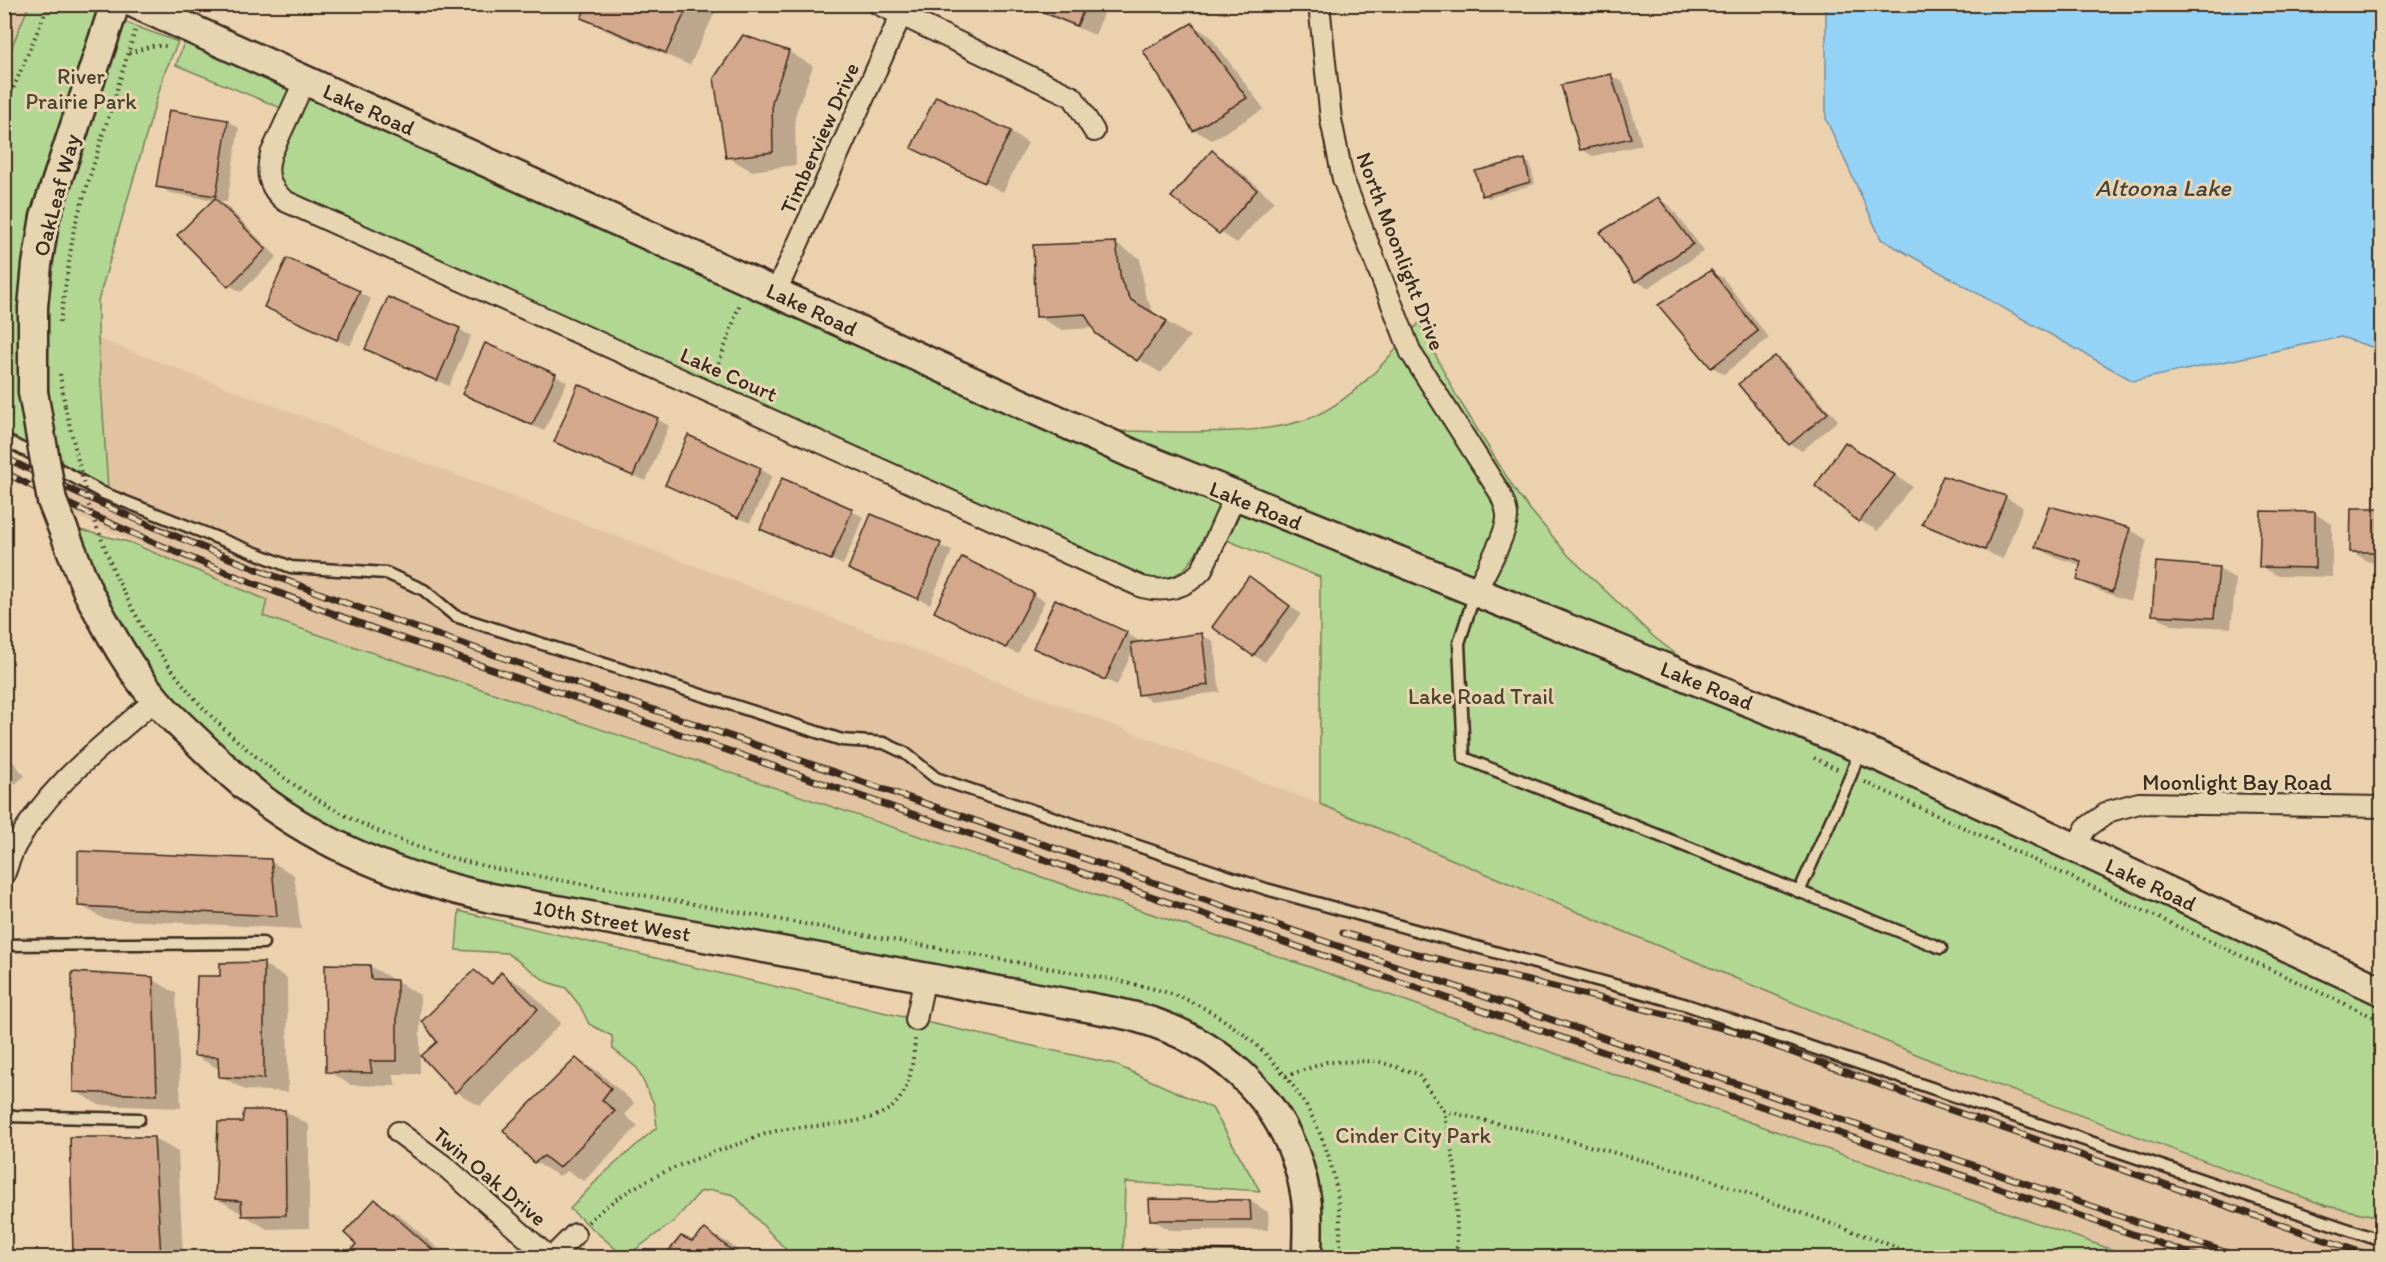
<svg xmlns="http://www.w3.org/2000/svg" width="2386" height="1262" viewBox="0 0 2386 1262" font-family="Itim,sans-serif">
<rect width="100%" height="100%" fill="#ecd1af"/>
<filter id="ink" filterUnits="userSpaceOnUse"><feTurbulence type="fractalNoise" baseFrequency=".0167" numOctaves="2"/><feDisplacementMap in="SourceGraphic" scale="12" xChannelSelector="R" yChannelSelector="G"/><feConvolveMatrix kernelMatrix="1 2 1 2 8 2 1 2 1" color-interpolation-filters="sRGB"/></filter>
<g filter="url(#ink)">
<!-- built -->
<g fill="#e1c2a1">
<path d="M5,5H29L5,66Z"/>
<path d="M49,320L1320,804L1935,1062L2327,1206L2381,1217V1257H2133L1304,965L262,615L266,600L71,514L58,475Z"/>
</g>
<!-- green -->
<g fill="#b1d793" stroke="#768058" stroke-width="1.5">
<path d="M29,5H79L178,42L164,74L98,301V339L108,489L5,433L4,66Z"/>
<path d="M189,28L1116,431C1170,431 1270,438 1317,415C1359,395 1389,357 1419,323L1456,395L1518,495L1568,555L1654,637L1689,664L1782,726L2381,1002V1217L2327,1206L1935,1062L1320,804V577L1229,541L1204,537C1191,568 1175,587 1138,575L291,193C281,185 278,175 279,163L301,116L176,65Z"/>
<path d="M60,525L129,542L267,600L263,616L1304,965L2133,1257H1307L1286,1135L1182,1032L474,894L277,810L155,700Z"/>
<path d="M459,911L916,1020L1114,1064L1212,1108L1260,1191L1125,1182L1123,1257L794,1258L734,1195L712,1190L700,1192L673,1222L625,1257L570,1209L600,1177L657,1127L654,1104L637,1068L613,1049L612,1036L589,1024L580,1006L566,988L547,982L507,953L456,950Z"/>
</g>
<!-- water -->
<path fill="#95d3f6" stroke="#718fa0" stroke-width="1.5" d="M1826,5H2381V350L2341,337L2133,381L1881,239L1826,119Z"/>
<!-- shadow -->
<g fill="#0003">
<path d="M589,4H719L690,65L607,31L583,17Z"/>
<path d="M1020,4H1108L1095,35Z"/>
<path d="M1192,25L1210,36L1264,109L1212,140L1194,130Z"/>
<path d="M743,36L789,52L813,66L795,116L796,165L752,171L727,157Z"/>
<path d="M1611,76L1623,82L1642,145L1593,156L1581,149Z"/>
<path d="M228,121L239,128L227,202L217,201L227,206L277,257L241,292L229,285L214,200L170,193L158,186Z"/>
<path d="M1010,132L1028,143L1003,192L931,157Z"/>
<path d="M1212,152L1230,163L1274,201L1237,243L1220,232Z"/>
<path d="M1525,161L1530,164L1535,184L1489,198L1483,195Z"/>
<path d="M1658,199L1670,206L1704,251L1648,288L1636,281L1602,232Z"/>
<path d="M1116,244L1140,258L1145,295L1155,315L1190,336L1161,373L1138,359L1094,328L1062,330L1038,317Z"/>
<path d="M1711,272L1723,278L1769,338L1724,374L1712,367Z"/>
<path d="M359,293L371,299L350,346L278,313Z"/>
<path d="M459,329L471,336L449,386L367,349Z"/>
<path d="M1775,358L1787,365L1838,420L1802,451L1790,444L1740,384Z"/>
<path d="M555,375L567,382L544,431L476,400Z"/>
<path d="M657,419L669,426L646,481L555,442Z"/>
<path d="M1863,454L1912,486L1878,531L1860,521L1817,485Z"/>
<path d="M760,469L772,476L750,523L679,491Z"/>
<path d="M783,480L864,517L843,565L762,528Z"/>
<path d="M2005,497L2023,507L2003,559L1942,533L1924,523Z"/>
<path d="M2382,509V562H2369L2351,551Z"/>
<path d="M2314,513L2332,524V577L2278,576L2260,566Z"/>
<path d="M872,516L952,551L930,604L850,568Z"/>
<path d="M2129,529L2147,540L2130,601L2097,590L2079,580L2081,565L2054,557L2036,546Z"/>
<path d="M2218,568L2236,579L2231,628L2172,625L2154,615Z"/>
<path d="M1261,585L1301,614L1265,662L1253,655Z"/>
<path d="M1033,595L1045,601L1018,654L947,618Z"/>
<path d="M1126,633L1138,640L1136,643L1201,635L1213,641L1220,692L1151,701L1139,694L1133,650L1117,685L1047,654Z"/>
<path d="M4,751L25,776L4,793Z"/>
<path d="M270,861L294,875L301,929L104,919L80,905Z"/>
<path d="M263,964L287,978L288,1092L245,1090L221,1076L219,1069L195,1056L222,978Z"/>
<path d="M370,966L420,995V1074H393L396,1086L351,1085L327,1071Z"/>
<path d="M474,972L494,983L502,974L526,988L561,1023L480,1106L456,1092L439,1042Z"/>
<path d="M152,979L176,993L181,1108L99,1105L75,1091Z"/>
<path d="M576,1059L600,1073L634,1103L625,1115L638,1126L584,1181L567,1171L559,1176L535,1162Z"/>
<path d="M285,1111L309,1125V1228L267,1229L216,1198L243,1124Z"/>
<path d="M154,1138L178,1152L183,1258H82L75,1254Z"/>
<path d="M375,1201L399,1215L449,1258H347L358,1244Z"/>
<path d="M1250,1201L1268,1212L1269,1230H1170L1151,1219Z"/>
<path d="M706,1230L730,1244L746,1258H665L692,1243Z"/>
</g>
<!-- building -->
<g fill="#d3a88c" stroke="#3b2a1e" stroke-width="1.5">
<path d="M588,4H689L666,53L581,18Z"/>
<path d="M1023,4H1086L1077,26Z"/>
<path d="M1192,23L1247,98L1193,131L1143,51Z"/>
<path d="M743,35L789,51L772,102L773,152L726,158L714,78Z"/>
<path d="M1611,74L1631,138L1580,150L1561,85Z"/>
<path d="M936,96L1011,131L984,183L911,148Z"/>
<path d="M169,110L228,120L216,196L156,187Z"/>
<path d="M1212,150L1257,190L1219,234L1171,197Z"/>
<path d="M1525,159L1530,182L1482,196L1475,171Z"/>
<path d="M1658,197L1693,244L1635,282L1600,232Z"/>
<path d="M215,198L266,249L228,287L177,235Z"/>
<path d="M1116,242L1121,281L1131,300L1167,321L1137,361L1096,334L1085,314L1036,317L1033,245Z"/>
<path d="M287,258L360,291L337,340L264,307Z"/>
<path d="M1711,270L1758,331L1711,368L1658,305Z"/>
<path d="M388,297L460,328L437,381L365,349Z"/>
<path d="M485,343L556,374L532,425L462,394Z"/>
<path d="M1775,356L1828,413L1789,445L1738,384Z"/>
<path d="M578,384L658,418L633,476L554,442Z"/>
<path d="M688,435L761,468L738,518L665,485Z"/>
<path d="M1845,442L1895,475L1859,522L1815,486Z"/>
<path d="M1943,476L2006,496L1985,550L1922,524Z"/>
<path d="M782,478L853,509L831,560L760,529Z"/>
<path d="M2049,506L2130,528L2112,592L2077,580L2081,561L2035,547Z"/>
<path d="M2351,508H2382V552H2350Z"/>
<path d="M2261,511L2315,512V568L2259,567Z"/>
<path d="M871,514L941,543L918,599L848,569Z"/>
<path d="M962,557L1034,593L1006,648L934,612Z"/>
<path d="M2156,562L2219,567L2214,618L2152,615Z"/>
<path d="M1249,576L1290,606L1253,656L1212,627Z"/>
<path d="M1055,599L1127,632L1105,680L1033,648Z"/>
<path d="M1202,633L1208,685L1138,695L1131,643Z"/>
<path d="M78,851L271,859L277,916L78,906Z"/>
<path d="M264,962V1079L219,1077L218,1057L194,1056L197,976H220V963Z"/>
<path d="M325,964L370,965L371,979L397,980V1061H370L372,1073L326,1072Z"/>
<path d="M474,970L492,984L501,972L538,1009L455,1093L421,1056L437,1042L422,1021Z"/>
<path d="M72,972L153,977L157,1095L73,1092Z"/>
<path d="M576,1058L611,1088L602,1100L615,1111L559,1168L544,1156L534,1163L503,1130Z"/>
<path d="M244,1110H285L286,1215L242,1216L241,1201L215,1199L218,1122H242Z"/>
<path d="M70,1137H154L161,1258L73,1254Z"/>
<path d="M375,1199L442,1258H345L356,1244L344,1233Z"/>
<path d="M1149,1199L1250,1200L1251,1220H1150Z"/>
<path d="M705,1229L741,1258H663L681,1236L692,1241Z"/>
</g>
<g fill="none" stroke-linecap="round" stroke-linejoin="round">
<defs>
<g id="lane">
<path d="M4,439L103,493L291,567L386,573L424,590L455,616L842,740L884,743L905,753L936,778L1266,889L1687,1005L2382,1241"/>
<path d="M1475,593L1459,643L1464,758L1941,948"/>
<path d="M1799,892L1851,775L1860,749"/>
<path d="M4,945L263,943"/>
<path d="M4,1116L139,1119"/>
<path d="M1145,1255L1251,1257"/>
</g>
<g id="street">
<path d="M878,4L1073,97L1094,131"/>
<path d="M1319,4L1331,120L1343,179L1411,353L1500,493C1503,501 1507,508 1507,516C1508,533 1483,576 1475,593"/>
<path d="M305,80L271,154C265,173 269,188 285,201L1142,587C1165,593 1186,588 1202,570L1235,496"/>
<path d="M776,292L906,4"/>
<path d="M2075,849L2086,828L2110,811L2139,803L2382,807"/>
<path d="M4,875C8,865 11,854 16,845C48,785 105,744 155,700"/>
<path d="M916,1020L925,977"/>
<path d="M398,1132L447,1168L550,1258"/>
<path d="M551,1258L575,1234"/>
</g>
<g id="secondary">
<path d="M136,4L1133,454L1787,717L1889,761L2382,991"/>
<path d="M33,392V307L37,265L45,217L115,4"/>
<path d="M88,592C108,629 128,668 156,700C168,715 184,728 198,742C217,761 237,780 259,797C326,848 408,880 491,898L1114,1012C1211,1031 1290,1096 1306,1198C1309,1217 1307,1238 1307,1258"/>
</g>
</defs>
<!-- lane casing -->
<use href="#lane" stroke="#3b2a1e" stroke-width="15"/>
<!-- street casing -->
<use href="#street" stroke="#3b2a1e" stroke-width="24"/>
<!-- secondary casing -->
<use href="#secondary" stroke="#3b2a1e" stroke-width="33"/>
<!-- path -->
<g stroke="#3b2a1e" stroke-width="4" stroke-dasharray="1.5 4.5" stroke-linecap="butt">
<path d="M129,53L152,46H166"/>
<path d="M4,110L49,4"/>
<path d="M60,322L74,228L135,31"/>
<path d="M60,374L65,406"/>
<path d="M715,375L740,303"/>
<path d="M147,636C167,662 186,691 209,714C272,778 350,826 436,853C456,860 477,864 498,869L1115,980C1143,986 1173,992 1198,1005C1274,1044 1326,1114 1338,1198C1341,1218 1340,1238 1340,1258"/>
<path d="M1814,758L1837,769"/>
<path d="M1865,782L2382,1021"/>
<path d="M1286,1076L1327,1062L1377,1061L1418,1074L1444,1111L1456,1173L1457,1258"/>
<path d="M1444,1111L1560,1138L1697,1175L1926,1258"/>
<path d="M588,1222C630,1182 688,1160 742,1143C754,1138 768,1132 781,1130C812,1124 866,1127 892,1107C911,1091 913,1061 915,1039"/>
</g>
<!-- lane -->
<use href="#lane" stroke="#e7d5b2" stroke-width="10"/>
<!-- street -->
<use href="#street" stroke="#e7d5b2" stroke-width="20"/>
<!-- secondary -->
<use href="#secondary" stroke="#e7d5b2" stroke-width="28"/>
<defs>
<g id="rail">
<path d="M4,457C126,519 251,569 379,615L2242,1258"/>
<path d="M4,472C124,534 249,583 375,629L2202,1258"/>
<path d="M1343,933L1417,954L1731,1030L1925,1101L2377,1258"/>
</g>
</defs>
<!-- rail casing -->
<use href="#rail" stroke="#3b2a1e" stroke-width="7"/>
<!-- rail -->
<use href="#rail" stroke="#e7d5b2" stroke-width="4.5" stroke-dasharray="14" stroke-linecap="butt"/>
<defs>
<path id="secondary-bridge" d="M33,392L52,501L88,592"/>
</defs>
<!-- secondary-bridge casing -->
<use href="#secondary-bridge" stroke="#3b2a1e" stroke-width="33" stroke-linecap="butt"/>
<!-- path-bridge -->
<path stroke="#3b2a1e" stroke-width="4" stroke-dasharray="1.5 4.5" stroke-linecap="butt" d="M65,406L89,506L116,577L147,636"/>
<!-- secondary-bridge -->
<use href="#secondary-bridge" stroke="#e7d5b2" stroke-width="28"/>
</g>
</g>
<g text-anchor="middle" stroke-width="6" stroke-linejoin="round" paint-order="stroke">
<!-- park labels -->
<g font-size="22" fill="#4d4430" stroke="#e7d5b2">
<text x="81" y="84">River<tspan x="81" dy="25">Prairie Park</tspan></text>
<text x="1481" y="704">Lake Road Trail</text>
<text x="1413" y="1143">Cinder City Park</text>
</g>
<!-- street labels -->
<g font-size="22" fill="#3b2a1e" stroke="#e7d5b2">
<text transform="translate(369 109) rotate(24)" y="8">Lake Road</text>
<text transform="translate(819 138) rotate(-66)" y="8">Timberview Drive</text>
<text transform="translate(56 195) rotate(-75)" y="8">OakLeaf Way</text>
<text transform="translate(1401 251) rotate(69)" y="8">North Moonlight Drive</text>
<text transform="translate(812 309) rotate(25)" y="8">Lake Road</text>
<text transform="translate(729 374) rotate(24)" y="8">Lake Court</text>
<text transform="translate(1256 505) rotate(22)" y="8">Lake Road</text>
<text transform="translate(1707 685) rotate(22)" y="8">Lake Road</text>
<text x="2237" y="790">Moonlight Bay Road</text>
<text transform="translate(2151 884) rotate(25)" y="8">Lake Road</text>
<text transform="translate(612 920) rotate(10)" y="8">10th Street West</text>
<text transform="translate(490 1176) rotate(40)" y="8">Twin Oak Drive</text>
</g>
<!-- water labels -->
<g font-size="24" font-style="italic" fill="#48433e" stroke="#e7d5b2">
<text x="2163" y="196">Altoona Lake</text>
</g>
</g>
<!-- margin -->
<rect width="2386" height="1262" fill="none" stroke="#e7d5b2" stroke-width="24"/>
<rect x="12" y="12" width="2362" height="1238" fill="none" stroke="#3b2a1e" stroke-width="2" filter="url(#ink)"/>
</svg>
